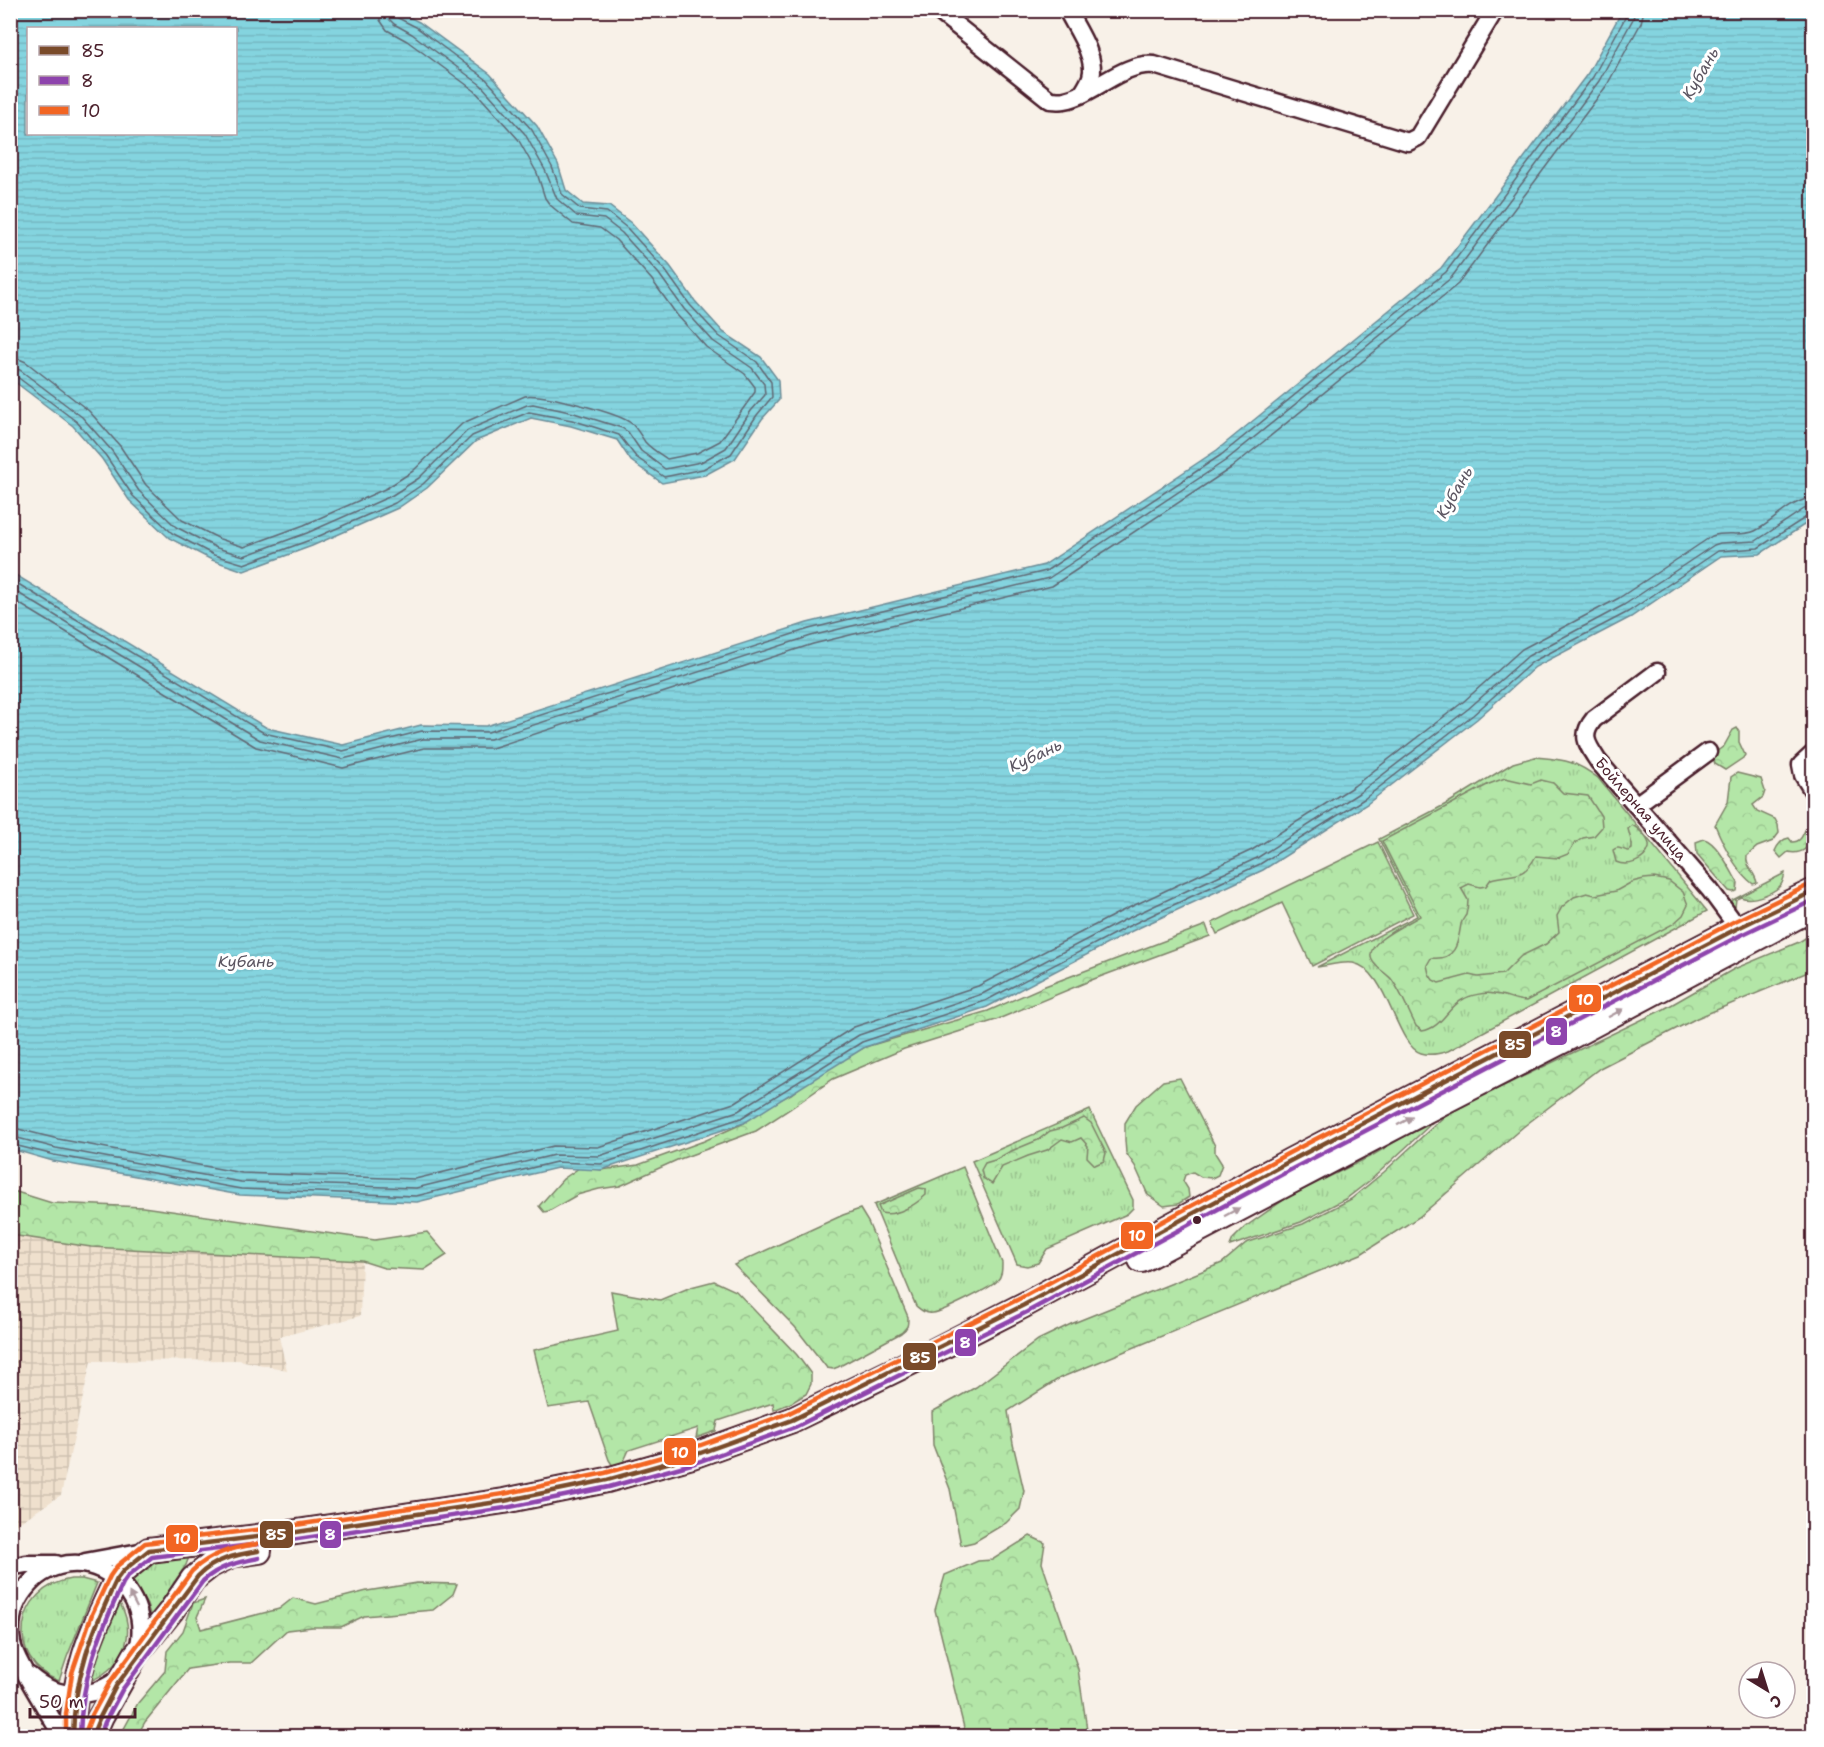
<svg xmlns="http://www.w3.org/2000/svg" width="1824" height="1747" viewBox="0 0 1824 1747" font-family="'Shantell Sans',sans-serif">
<defs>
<pattern id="industrial-grid" width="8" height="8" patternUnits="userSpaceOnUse" patternTransform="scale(1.5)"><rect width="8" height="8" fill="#efe0cd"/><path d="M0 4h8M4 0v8" fill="none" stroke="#cec0b0"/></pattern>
<pattern id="grass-tufts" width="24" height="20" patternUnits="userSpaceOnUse" patternTransform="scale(1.5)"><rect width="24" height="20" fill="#b3e6a7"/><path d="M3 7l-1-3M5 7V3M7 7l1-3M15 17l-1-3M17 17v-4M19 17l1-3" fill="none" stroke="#9bc590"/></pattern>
<pattern id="forest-crowns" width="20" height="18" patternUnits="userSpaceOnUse" patternTransform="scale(1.5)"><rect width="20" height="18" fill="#b3e6a7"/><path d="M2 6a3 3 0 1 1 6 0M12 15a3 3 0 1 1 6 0" fill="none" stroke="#9bc590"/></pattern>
<pattern id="water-rules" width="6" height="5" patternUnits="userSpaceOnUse" patternTransform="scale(1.5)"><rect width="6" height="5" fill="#84d4df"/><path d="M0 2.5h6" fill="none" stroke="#74b6c0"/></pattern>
</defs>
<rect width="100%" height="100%" fill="#f8f1e8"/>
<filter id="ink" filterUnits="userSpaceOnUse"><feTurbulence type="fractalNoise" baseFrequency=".0167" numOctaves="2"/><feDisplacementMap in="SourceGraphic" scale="12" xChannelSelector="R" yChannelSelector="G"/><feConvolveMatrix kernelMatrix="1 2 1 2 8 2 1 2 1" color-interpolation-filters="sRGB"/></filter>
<g filter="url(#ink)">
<!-- industrial -->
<path fill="url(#industrial-grid)" d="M10,1235L91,1247L362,1261L360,1316L279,1337L287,1370L239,1360L91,1361L61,1495L11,1528Z"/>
<!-- grass -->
<g fill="url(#grass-tufts)" stroke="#7e8269" stroke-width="1.5">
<path d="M1535,757C1564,760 1575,760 1598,778L1707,911L1448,1051C1439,1054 1430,1056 1421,1053C1395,1045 1388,969 1353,963C1342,961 1328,966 1317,967L1417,916L1379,839L1448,803L1513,763Z"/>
<path d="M1090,1110L1133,1200V1208L1127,1214L1047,1249L1038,1263L1027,1266L1017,1264L972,1161Z"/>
<path d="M1432,1123L1373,1178L1347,1198L1301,1222L1230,1246L1233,1239L1245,1227L1288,1197L1373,1155L1401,1138Z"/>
<path d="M963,1167L1002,1263C1002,1270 1002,1276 997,1281C991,1288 942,1312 933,1313C925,1314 921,1310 916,1306L874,1205Z"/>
<path d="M168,1556L189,1557L186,1565L151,1617L147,1605L131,1578L150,1563Z"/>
<path d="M71,1579H82L97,1583L67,1657L59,1681C4,1661 15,1587 71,1579Z"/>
<path d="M117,1599C141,1633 122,1672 84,1683Z"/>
</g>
<!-- forest -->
<g fill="url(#forest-crowns)" stroke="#7e8269" stroke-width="1.5">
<path d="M1737,728L1739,731V742L1745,755L1743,758L1725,770L1715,764L1712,755L1724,746L1733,730Z"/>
<path d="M1737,773L1761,779L1765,791L1763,797L1753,805L1757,811L1775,819L1778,825L1779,833L1773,841L1757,847L1747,856C1745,866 1755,872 1757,883L1753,884C1737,872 1723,844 1715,825L1728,802L1731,777Z"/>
<path d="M1505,778L1531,784L1541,780L1553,783L1563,793L1588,796L1601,816L1602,827L1594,836L1583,838L1574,844L1568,854L1558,858L1536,856C1522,881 1514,872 1491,879L1486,886L1480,887L1469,884L1461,888L1468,900C1468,905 1467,911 1466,915C1464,918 1462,920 1461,924C1458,943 1456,961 1431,958L1427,965L1429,974L1433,980L1439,983L1469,975L1478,977L1503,974L1521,956L1546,944L1559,932L1557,916L1562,907L1574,897L1587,893L1595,895L1616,891L1632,882L1644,879L1654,878L1669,881L1683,892L1688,905L1683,915L1673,924L1526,1001C1513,1000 1506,995 1494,994C1485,992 1470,995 1462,1000C1447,1008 1442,1028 1422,1031L1416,1026C1408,1011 1402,993 1392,980C1386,972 1376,969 1372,960C1363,942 1408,924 1420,916L1382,841L1489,784Z"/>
<path d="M1632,825C1638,828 1651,840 1649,848C1645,862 1627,867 1616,862L1613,850C1619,845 1623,851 1629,851L1632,849V844L1628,829Z"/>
<path d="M1805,830H1810L1813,834C1811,848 1801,855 1788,852L1781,858L1775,851C1778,844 1782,839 1789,838L1792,842C1800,842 1802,837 1805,830Z"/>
<path d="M1704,839C1717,842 1731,871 1738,883L1737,891L1733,892L1729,891L1697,854L1696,842Z"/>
<path d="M1378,842L1413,914L1312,966L1282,903L1217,934L1212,923Z"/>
<path d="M1785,873C1785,874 1783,881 1782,883C1777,893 1751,902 1741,897L1736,899L1735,907L1729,911L1723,905Z"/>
<path d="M1206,925L1210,936L1094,979L996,1020L904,1049L833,1079L790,1109L756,1131L677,1160L620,1186L599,1189L577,1195L549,1211L544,1212L539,1206L563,1179L582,1166L601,1170L638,1165L704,1141L744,1123L768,1106L791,1094L815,1076L865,1047L988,1011L1045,986Z"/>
<path d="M1813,933V970L1697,1018L1600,1068L1523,1127L1419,1217L1361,1254L1060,1378L1008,1411L1013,1444L1024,1491L1020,1509L1006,1523L974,1542L961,1545L950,1489L933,1445L932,1412L976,1387L1038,1340L1071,1324L1222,1263L1246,1243L1303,1224L1351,1199L1384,1172L1449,1112L1664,1009L1734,969L1799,942Z"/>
<path d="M1180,1078L1215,1146V1153L1222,1164L1218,1175L1212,1178L1201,1177L1193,1172L1185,1175L1183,1181L1188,1189L1189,1197L1178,1204L1164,1206L1148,1195L1135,1166L1126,1153L1125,1140V1123L1136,1105L1163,1081Z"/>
<path d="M1084,1118L1091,1123L1106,1153L1104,1161L1095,1165L1087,1157L1088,1146L1081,1138L1072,1142L1062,1139L1047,1150L1028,1156L1002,1167L992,1184L983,1178L981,1170L985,1163L995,1160L1009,1152L1038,1140L1050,1131L1062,1128Z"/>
<path d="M919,1188L926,1189V1195C915,1205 896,1217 881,1213L878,1206Z"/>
<path d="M10,1190L52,1203L143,1207L375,1240L427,1232L447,1255L424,1270L384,1268L362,1261L91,1247L11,1235Z"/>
<path d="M860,1209L868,1222L908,1317C908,1325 908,1328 901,1333L838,1367L833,1369L827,1368L795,1327L734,1265L843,1215Z"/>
<path d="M714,1281L736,1291L797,1355L811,1374V1384L806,1394L791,1403L774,1410L773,1403L718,1421L716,1431L696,1438L698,1428L629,1450L623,1463L613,1466L609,1460L589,1402L548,1408L534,1350L618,1331L611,1291L660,1300L691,1287Z"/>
<path d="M1030,1536L1045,1543L1042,1563L1078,1669L1088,1736H966L935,1610L945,1575L978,1561L992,1560Z"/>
<path d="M417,1583L457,1584L453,1594L433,1610L364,1616L341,1627H312L287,1630L251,1663H229L188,1669L145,1722L137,1736H120L138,1703L165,1671L167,1651L183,1631L193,1603L205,1599L197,1617L201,1629L279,1609L293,1598L316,1604L367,1591Z"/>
</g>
<!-- water -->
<g fill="url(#water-rules)" stroke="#6d8c97" stroke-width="1.5" fill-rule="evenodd">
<path d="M10,11H397L419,22L490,74L537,126L558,164L566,190L583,204L609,206L631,223L670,266L695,301L723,332L761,357L778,380L779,400L762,419L735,459L705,475L662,483L631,461L617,440L571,426L531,418L476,441L427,488L398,508L312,546L244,571L212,560L169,538L129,500L102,459L73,426L11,379ZM28,28H236V134H28Z"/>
<path d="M1622,11H1813V519L1760,554L1721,556L1631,617L1535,667L1477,719L1367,804L1263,870L1132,931L987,1007L865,1047L744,1123L601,1170L557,1168L417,1202L240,1195L53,1161L11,1149V572L267,728L343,745L421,725L486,726L807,623L1044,565L1217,450L1441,268L1588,73Z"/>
</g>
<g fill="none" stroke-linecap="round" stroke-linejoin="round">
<!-- shore -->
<g stroke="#616773" stroke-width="1.5">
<path d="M10,358L19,359L26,362L89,411L120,446L146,485L182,520L220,539L244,547L304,525L387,488L413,471L463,423L525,396C541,393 620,413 632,424C637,429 641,436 645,442C651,449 660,454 667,459L697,453L720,441L755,392V387L745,374L706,347L677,315L652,280L616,240L600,228L573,224L550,205L545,198L537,173L518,139L475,91L407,41L387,30L380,20L379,10"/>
<path d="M10,367L20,370L82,417L112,451L139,491L176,527L217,548L244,556L307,533L391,496L419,478L468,430L527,405L533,404L574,413L622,428L628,432L641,451L665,469L701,462L726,448L751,411L765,395L764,384L752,368L713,341L684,309L659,274L622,233L604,219L577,216L557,199L545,170L525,134L481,85L412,34L394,24L389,19L388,10"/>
<path d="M10,375L16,376L77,422L106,456L133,496L172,533L214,555L244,564L310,540L395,503L423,484L472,436L529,412L572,420L619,435L636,457L664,477L703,469L731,454L757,415L772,397L771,382L757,362L719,336L690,305L665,270L627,228L607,212L580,209L562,194L552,167L532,130L486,79L416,27L398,18L395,10"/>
<path d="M10,579L264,733L343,751L422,731L488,732L809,629L1046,571L1221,455L1446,272L1593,77L1626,16L1627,10"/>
<path d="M10,588L260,740L343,759L423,739H490L811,636L1049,578L1225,461L1451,278L1599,81L1633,19L1635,10"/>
<path d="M10,598L256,747L343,768L424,748H492L813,644L1052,586L1231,468L1458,284L1607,85L1641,23L1644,10"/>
<path d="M10,1127L58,1139L242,1173L415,1179L553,1146L598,1147L734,1103L854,1027L978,986L1122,911L1252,850L1354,786L1463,702L1522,649L1619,598L1712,536C1725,531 1742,537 1755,531C1774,522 1791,499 1814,498"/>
<path d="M10,1136L56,1148L241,1182L416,1188L554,1155L599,1156L738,1111L859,1035L982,994L1126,919L1257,858L1359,793L1468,709L1528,656L1624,605L1714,545L1720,543L1756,541L1804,509L1814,507"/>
<path d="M10,1144L54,1155L241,1189L416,1196L556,1162L601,1164L741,1118L862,1042L985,1001L1129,926L1260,864L1364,799L1473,715L1532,662L1628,612L1718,551L1758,548L1808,516L1814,515"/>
</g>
<defs>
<g id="minor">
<path d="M937,10L1050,100C1055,100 1060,101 1065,100C1095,94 1123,62 1154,65L1408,142L1418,137L1495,10"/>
<path d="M1067,10C1076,28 1097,57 1091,77C1089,83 1085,89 1082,94"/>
<path d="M1657,672L1594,719C1580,736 1587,744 1598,761L1710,890L1738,928"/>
<path d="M1814,753L1801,765L1803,775L1814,793"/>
<path d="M1636,805L1708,752"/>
<path d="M85,1562L145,1551"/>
<path d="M10,1567L26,1564H56"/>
<path d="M30,1676C57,1700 93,1700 121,1677"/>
<path d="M62,1736C50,1715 37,1695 25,1673C20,1663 14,1654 12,1643C9,1627 12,1609 21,1595C62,1531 157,1574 138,1650"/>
</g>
<g id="highway">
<path d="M1141,1260L1423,1112L1568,1038L1798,916"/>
<path d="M73,1736C71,1678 92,1630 117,1579L123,1571L149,1550L290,1533L504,1501L607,1480L692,1456L792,1420L932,1352L1024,1305L1290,1161L1738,928L1814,891"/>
<path d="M92,1736L101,1716L135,1656L171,1611L193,1579L211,1565L231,1555L259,1551"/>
</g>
</defs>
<!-- minor casing -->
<use href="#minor" stroke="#4a1f2b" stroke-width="21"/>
<!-- highway casing -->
<use href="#highway" stroke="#4a1f2b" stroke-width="28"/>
<!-- minor -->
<use href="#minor" stroke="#fff" stroke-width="16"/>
<!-- highway -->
<use href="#highway" stroke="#fff" stroke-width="24"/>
<defs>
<g id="bus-1">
<path d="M73,1736C74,1677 92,1631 117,1579L123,1571L149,1550L290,1533L504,1501L607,1480L692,1456L792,1420L1024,1305L1290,1161L1738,928L1814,891"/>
<path d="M92,1736L99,1719L116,1686L198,1576C215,1559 235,1555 258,1551"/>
</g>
<g id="bus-2">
<path d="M80,1736C81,1679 99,1634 123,1583L128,1576L152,1557L291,1540L505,1508L609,1487L695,1463L795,1427L1027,1312L1294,1168L1741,935L1814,900"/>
<path d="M100,1736L105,1722L122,1690L203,1581C219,1566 238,1562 259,1558"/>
</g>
<g id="bus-3">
<path d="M85,1733L92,1715L110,1682L192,1571C211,1553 232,1548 257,1544"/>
<path d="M66,1736V1714L72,1673L92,1614L110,1576L117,1566L145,1543L289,1526L503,1494L605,1473L690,1449L789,1413L1021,1298L1287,1154L1735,921L1811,884"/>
</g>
</defs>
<!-- bus-1 casing -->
<use href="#bus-1" stroke="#fff" stroke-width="9"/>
<!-- bus-2 casing -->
<use href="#bus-2" stroke="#fff" stroke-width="9"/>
<!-- bus-3 casing -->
<use href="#bus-3" stroke="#fff" stroke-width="9"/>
<!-- bus-1 -->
<use href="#bus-1" stroke="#7a4b2a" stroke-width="4.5"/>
<!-- bus-2 -->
<use href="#bus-2" stroke="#8e44ad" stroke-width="4.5"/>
<!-- bus-3 -->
<use href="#bus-3" stroke="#f26522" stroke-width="4.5"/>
</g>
<!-- one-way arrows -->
<defs><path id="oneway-solid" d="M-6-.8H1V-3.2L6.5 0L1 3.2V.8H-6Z" transform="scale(1.5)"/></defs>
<g fill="#ae9aa0">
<use href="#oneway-solid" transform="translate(1616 1013) rotate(-28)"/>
<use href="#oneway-solid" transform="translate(1405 1121) rotate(-28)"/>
<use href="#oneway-solid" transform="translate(1232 1212) rotate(-28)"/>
<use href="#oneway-solid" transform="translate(133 1600) rotate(-117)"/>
</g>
</g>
<!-- markers -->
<circle fill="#4a1f2b" stroke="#fff" stroke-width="2" cx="1197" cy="1220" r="5"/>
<g text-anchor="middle" stroke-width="6" stroke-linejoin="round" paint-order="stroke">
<!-- street labels -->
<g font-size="15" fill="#4a1f2b" stroke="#fff">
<text transform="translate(1641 809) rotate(49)" y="5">Бойлерная улица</text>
</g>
<!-- water labels -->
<g font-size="16" font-style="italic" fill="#5b5561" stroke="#fff">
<text transform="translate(1700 73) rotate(-60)" y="6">Кубань</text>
<text transform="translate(1454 492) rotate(-60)" y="6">Кубань</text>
<text transform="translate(1035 755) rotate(-25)" y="6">Кубань</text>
<text x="246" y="967">Кубань</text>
</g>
</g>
<g stroke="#fff" stroke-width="2">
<rect x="1568" y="984" width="34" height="29" rx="6" fill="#f26522"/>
<rect x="1545" y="1017" width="23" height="29" rx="6" fill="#8e44ad"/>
<rect x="1498" y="1030" width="34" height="29" rx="6" fill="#7a4b2a"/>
<rect x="1120" y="1221" width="34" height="29" rx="6" fill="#f26522"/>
<rect x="954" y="1328" width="23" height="29" rx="6" fill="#8e44ad"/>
<rect x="902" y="1342" width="35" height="29" rx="6" fill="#7a4b2a"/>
<rect x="663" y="1437" width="34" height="29" rx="6" fill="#f26522"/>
<rect x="319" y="1520" width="23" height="29" rx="6" fill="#8e44ad"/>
<rect x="259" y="1520" width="35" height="29" rx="6" fill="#7a4b2a"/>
<rect x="165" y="1524" width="34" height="29" rx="6" fill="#f26522"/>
</g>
<g font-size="16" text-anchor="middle" font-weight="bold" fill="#fff">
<text x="1585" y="1005">10</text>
<text x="1556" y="1037">8</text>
<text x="1515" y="1050">85</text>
<text x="1137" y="1241">10</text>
<text x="965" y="1348">8</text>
<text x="920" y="1363">85</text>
<text x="680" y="1458">10</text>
<text x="330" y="1540">8</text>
<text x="276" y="1540">85</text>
<text x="182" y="1544">10</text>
</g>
<!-- margin -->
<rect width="1824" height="1747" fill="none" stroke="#fff" stroke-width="36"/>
<rect x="18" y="18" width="1788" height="1711" fill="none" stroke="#4a1f2b" stroke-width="2" filter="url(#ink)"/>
<!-- legend -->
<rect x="27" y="27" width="210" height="108" fill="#ffffff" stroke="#b7a5aa" stroke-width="1.5"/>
<rect x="39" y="46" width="30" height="9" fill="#7a4b2a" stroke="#b7a5aa" stroke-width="1.5"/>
<text x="81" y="57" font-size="18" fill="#4a1f2b">85</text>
<rect x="39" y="76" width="30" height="9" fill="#8e44ad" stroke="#b7a5aa" stroke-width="1.5"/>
<text x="81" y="87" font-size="18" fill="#4a1f2b">8</text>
<rect x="39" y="106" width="30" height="9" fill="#f26522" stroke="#b7a5aa" stroke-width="1.5"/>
<text x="81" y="117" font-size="18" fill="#4a1f2b">10</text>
<!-- north arrow -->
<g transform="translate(1767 1690) rotate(142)"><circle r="28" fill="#ffffff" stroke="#b7a5aa" stroke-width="1.5"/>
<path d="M0-4.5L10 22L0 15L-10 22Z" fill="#4a1f2b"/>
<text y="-9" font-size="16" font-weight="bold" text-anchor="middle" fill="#4a1f2b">С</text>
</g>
<!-- scale -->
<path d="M30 1708v9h105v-9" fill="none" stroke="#4a1f2b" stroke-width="3"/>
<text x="39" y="1708" font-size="18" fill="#4a1f2b" stroke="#ffffff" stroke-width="4.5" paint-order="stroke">50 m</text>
</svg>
